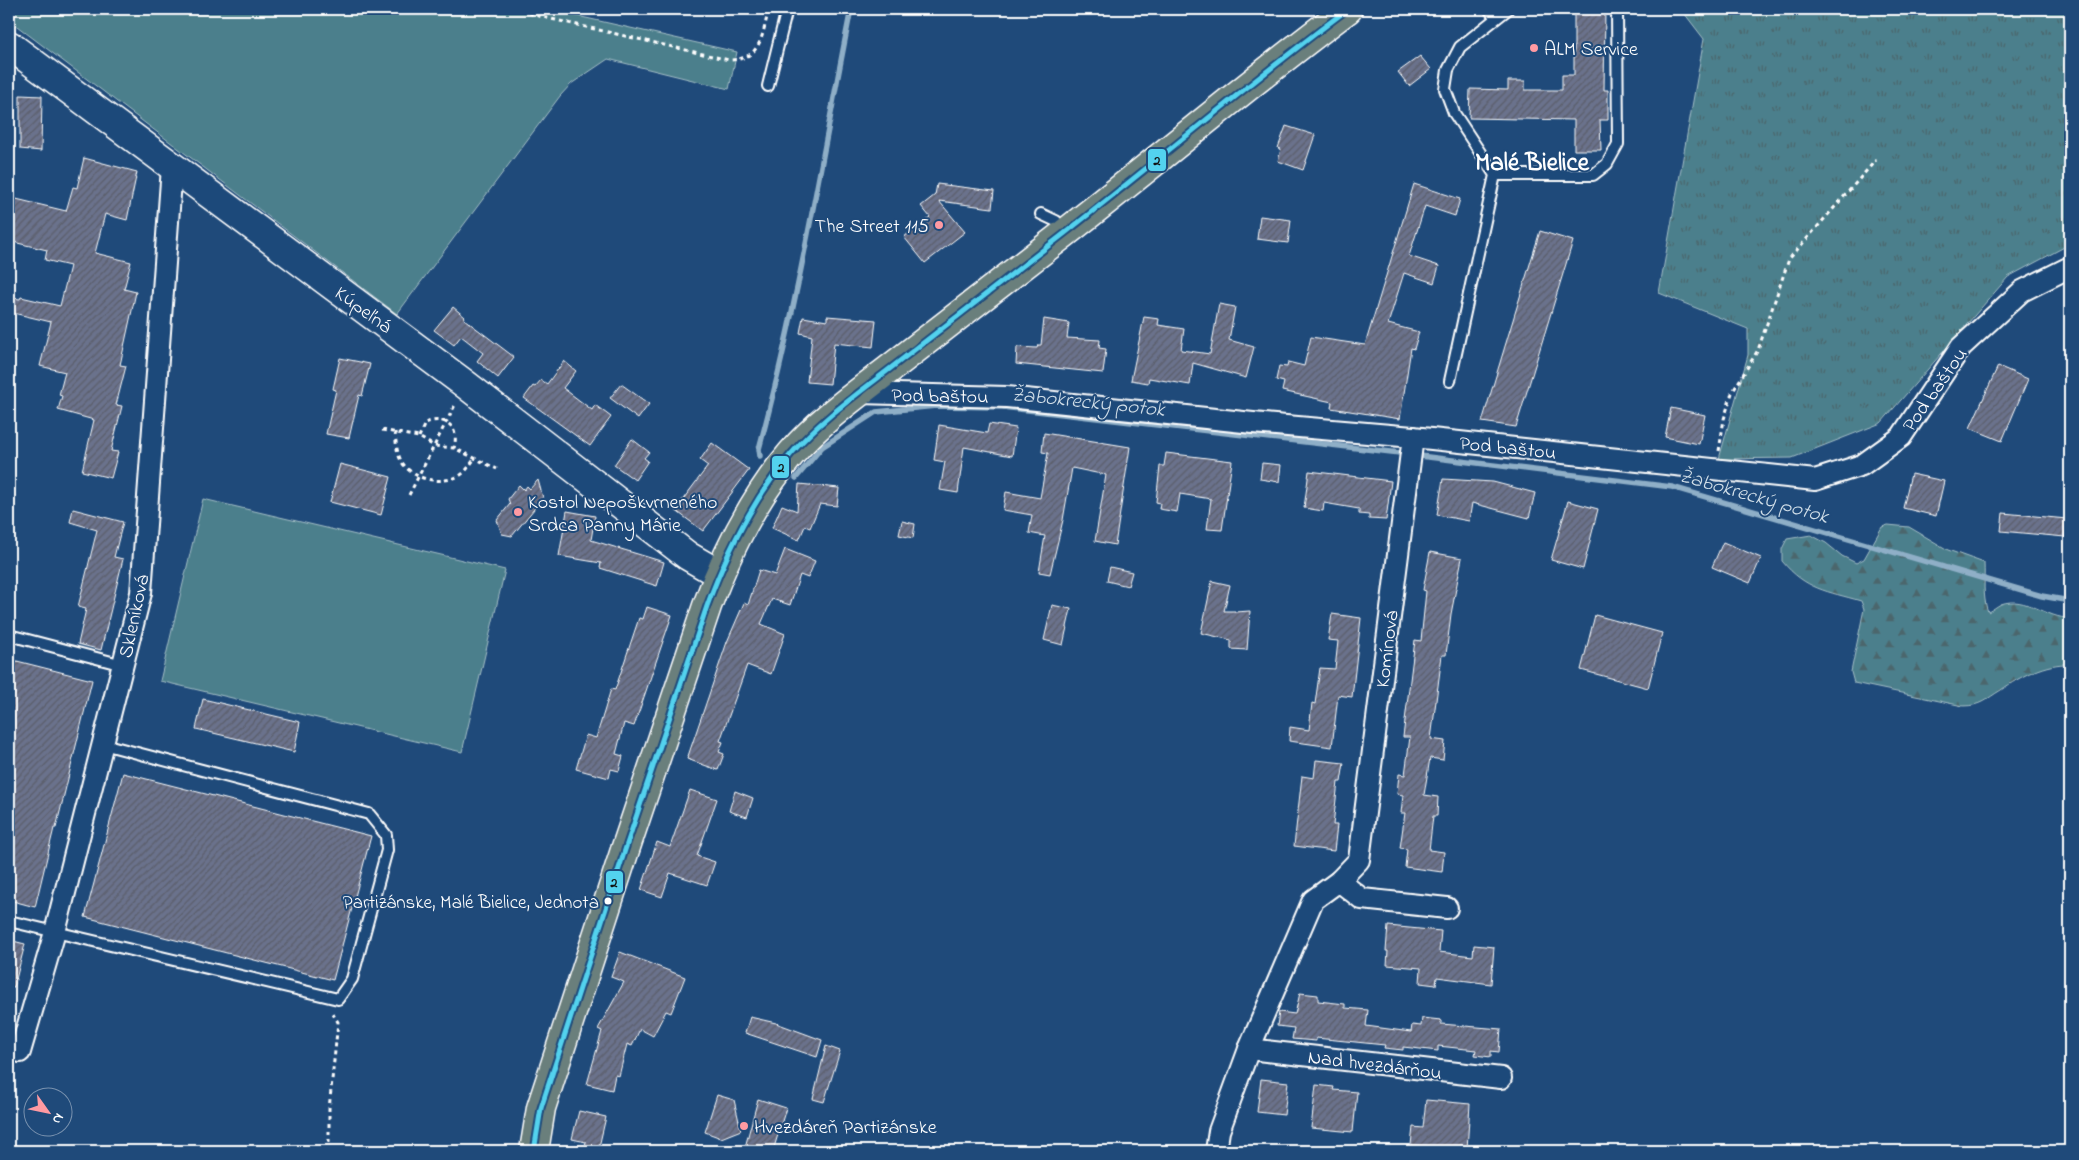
<svg xmlns="http://www.w3.org/2000/svg" width="2079" height="1160" viewBox="0 0 2079 1160" font-family="'Indie Flower',sans-serif">
<defs>
<pattern id="forest-firs" width="22" height="20" patternUnits="userSpaceOnUse" patternTransform="scale(1.25)"><rect width="22" height="20" fill="#4b7f8c"/><path d="M5 1l3.5 6h-7zM16 11l3.5 6h-7z" fill="#4c666c"/></pattern>
<pattern id="park-tufts" width="24" height="20" patternUnits="userSpaceOnUse" patternTransform="scale(1.25)"><rect width="24" height="20" fill="#4b7f8c"/><path d="M3 7l-1-3M5 7V3M7 7l1-3M15 17l-1-3M17 17v-4M19 17l1-3" fill="none" stroke="#4c666c"/></pattern>
<pattern id="building-hatch" width="6" height="6" patternUnits="userSpaceOnUse" patternTransform="scale(1.25)"><rect width="6" height="6" fill="#6b728c"/><path d="M-1 1l2-2M0 6l6-6M5 7l2-2" fill="none" stroke="#5a5d69"/></pattern>
</defs>
<rect width="100%" height="100%" fill="#1f4a7a"/>
<filter id="ink" filterUnits="userSpaceOnUse"><feTurbulence type="fractalNoise" baseFrequency=".02" numOctaves="2"/><feDisplacementMap in="SourceGraphic" scale="10" xChannelSelector="R" yChannelSelector="G"/><feConvolveMatrix kernelMatrix="1 2 1 2 8 2 1 2 1" color-interpolation-filters="sRGB"/></filter>
<g filter="url(#ink)">
<!-- grass -->
<g fill="#4b7f8c" stroke="#a5bfc6">
<path d="M9,9H546L737,52L729,89L608,59L571,84L560,96L397,314L9,20Z"/>
<path d="M203,499L505,570L462,752L160,681Z"/>
</g>
<!-- forest -->
<path fill="url(#forest-firs)" stroke="#a5bfc6" d="M1888,525L1909,527L1948,550L1984,563C1985,580 1982,596 1988,612C1992,610 1997,606 2001,604C2026,595 2047,619 2070,618V664C2045,663 2021,676 2001,690C1986,699 1981,706 1963,706L1854,683L1851,672L1864,609L1861,601C1827,591 1806,590 1782,561V549L1787,539L1811,535L1826,543L1842,556L1856,563L1864,559L1882,527Z"/>
<!-- park -->
<path fill="url(#park-tufts)" stroke="#a5bfc6" d="M1681,9H2070V244L2008,277L1881,423L1792,458L1719,459L1748,355V329L1659,293L1704,39Z"/>
<g fill="none" stroke-linecap="round" stroke-linejoin="round">
<!-- stream -->
<g stroke="#8fafc7" stroke-width="5.5">
<path d="M760,456L759,449C798,305 822,156 851,9"/>
<path d="M1420,456L1672,487L2042,596L2070,601"/>
<path d="M796,478L822,447L876,412L936,406L1002,407L1400,453"/>
</g>
</g>
<!-- building -->
<g fill="url(#building-hatch)" stroke="#fff">
<path d="M1574,9H1605L1604,90H1608V120H1600L1601,150H1574V120L1469,118L1470,89L1508,90V81H1525V90H1562V75H1574Z"/>
<path d="M1420,56L1431,69L1409,86L1398,72Z"/>
<path d="M20,95L42,96L41,151L20,149Z"/>
<path d="M1286,126L1315,135L1303,170L1278,161L1281,149L1278,148Z"/>
<path d="M84,158L137,172L127,220L105,214L95,253L131,262L124,289L136,292L120,365L126,366L116,405L122,406L111,451L118,452L111,478L82,471L94,420L58,410L62,396L59,395L65,372L40,366L51,322L9,312L12,298L20,299L21,297L60,306L70,266L45,260L47,250L9,241V214L12,198L66,211L73,187L77,188Z"/>
<path d="M937,184L994,191L992,208L939,201L965,232L925,263L904,237L930,217L921,206L935,195Z"/>
<path d="M1414,184L1460,199L1455,216L1425,206L1409,256L1439,266L1434,283L1404,273L1388,324L1419,332L1414,349L1411,348L1400,419L1331,408L1332,402L1282,391L1284,382L1276,380L1279,366L1287,367L1288,362L1304,366L1311,337L1365,345Z"/>
<path d="M1260,216L1291,220L1288,243L1257,239Z"/>
<path d="M1540,231L1573,241L1516,427L1482,422Z"/>
<path d="M1219,304L1235,307L1229,340L1254,347L1246,378L1193,363L1190,385L1149,378L1148,383L1131,380L1144,317L1159,319L1158,325L1184,329L1181,350L1210,354Z"/>
<path d="M453,307L465,317L464,319L514,357L498,378L477,361L483,353L461,336L454,345L434,330Z"/>
<path d="M827,316L876,320L873,347L834,343L830,384L807,382L812,336L800,333L803,317L827,321Z"/>
<path d="M1044,319L1069,323L1067,338L1100,340L1099,348L1106,349L1103,373L1016,364L1017,347L1037,348L1038,345H1041Z"/>
<path d="M340,358L370,364L362,396L359,395L349,438L326,434L336,390L333,389Z"/>
<path d="M564,361L576,371L563,388L592,410L595,405L611,417L590,446L524,398L533,386L535,387L541,380L547,384Z"/>
<path d="M1998,366L2028,379L2002,441L1970,428Z"/>
<path d="M621,384L649,404L638,419L610,398Z"/>
<path d="M1671,408L1705,415L1699,444L1665,437Z"/>
<path d="M989,424L1016,428L1012,456L964,447L958,493L940,490L945,462L934,460L939,425L987,433Z"/>
<path d="M1044,433L1130,447L1115,545L1095,541L1106,475L1072,468L1063,520L1050,574L1039,572L1045,536L1029,533L1032,515L1003,510L1006,492L1040,498L1048,453L1042,452Z"/>
<path d="M632,439L649,452L644,458L648,461L635,480L614,465Z"/>
<path d="M712,443L749,470L703,531L675,510L708,466L700,460Z"/>
<path d="M1166,453L1232,461L1222,530L1207,529L1211,499L1180,494L1177,512L1159,509L1160,503L1156,502L1160,466H1164Z"/>
<path d="M1262,463L1281,465L1279,482L1260,479Z"/>
<path d="M340,464L391,477L381,515L330,502Z"/>
<path d="M1309,471L1391,481L1386,520L1369,519V515L1359,514V509L1324,503L1323,511L1304,508Z"/>
<path d="M1911,474L1944,481L1936,516L1903,508Z"/>
<path d="M1443,479L1493,482L1535,493L1529,518L1472,503L1469,521L1437,515Z"/>
<path d="M538,480L543,498L512,536L502,534L497,520L510,504L508,499L519,485L524,490L527,486L530,489Z"/>
<path d="M799,484L839,488L837,506L820,504L810,528L805,526L799,540L772,528L782,505L797,511Z"/>
<path d="M1568,501L1598,509L1583,569L1551,560Z"/>
<path d="M73,509L123,522L114,557L123,559L101,650L78,644L86,609L78,607L97,530L70,522Z"/>
<path d="M567,511L595,516L591,540L664,562L657,586L600,568L601,563L559,556Z"/>
<path d="M2003,513L2067,519L2065,537L2001,531Z"/>
<path d="M902,521L915,524L913,538L899,535Z"/>
<path d="M1723,542L1761,558L1750,583L1712,567Z"/>
<path d="M785,549L815,561L808,578L800,575L790,605L772,599L761,624L785,634L771,674L747,665L720,741L723,742L719,752L724,754L718,770L687,759L727,642L744,603L748,605L759,570L775,575Z"/>
<path d="M1430,552L1462,558L1451,614L1446,655H1442L1431,739L1445,741L1443,760L1430,758L1424,795L1438,797L1437,816H1433L1429,850L1444,852L1442,872L1405,867L1407,849L1400,848L1405,813H1401L1403,795L1397,794L1399,774L1405,775L1410,737H1403L1415,640L1421,641L1426,591L1423,590Z"/>
<path d="M1110,567L1132,572L1128,586L1107,581Z"/>
<path d="M1212,581L1230,585L1224,611H1235V612L1250,611L1247,650L1231,649V640L1201,633Z"/>
<path d="M1052,605L1071,609L1063,645L1044,640Z"/>
<path d="M647,607L672,615L634,726L624,723L616,754L623,756L619,771L611,769L609,778L576,769L586,735L596,738L611,689L615,690L639,618L643,619Z"/>
<path d="M1332,614L1361,618L1352,697L1338,695L1332,747L1289,741L1290,727L1309,730L1312,703L1315,704L1320,668L1335,669L1338,641L1328,640Z"/>
<path d="M1595,615L1662,633L1648,688L1581,670Z"/>
<path d="M9,659L92,680L56,828H54L35,907L9,900Z"/>
<path d="M203,699L300,722L294,752L196,729Z"/>
<path d="M1316,760L1344,763L1341,782H1338L1333,825H1337L1334,851L1294,846L1302,776L1314,778Z"/>
<path d="M123,773L371,836L333,980L85,917Z"/>
<path d="M690,790L717,799L697,856L715,862L707,885L670,873L662,897L641,890L657,842L670,847Z"/>
<path d="M735,791L753,798L747,817L729,811Z"/>
<path d="M1388,926L1441,931L1439,952L1473,956L1474,945L1494,947L1491,984L1437,977L1436,985L1420,983L1421,968L1387,965L1388,951H1386Z"/>
<path d="M9,940L25,944L14,987H9Z"/>
<path d="M620,952L685,977L671,1013L666,1011L653,1036L640,1029L632,1046L627,1044L619,1076L615,1075L612,1090L587,1084L602,1031L598,1029L624,982L611,977Z"/>
<path d="M1300,993L1318,995V1001L1345,1004V1008L1368,1010L1366,1026L1411,1032L1412,1025L1421,1026L1422,1018L1441,1020V1024L1501,1029L1499,1052L1491,1051V1057L1475,1055L1476,1050L1438,1046V1051L1403,1047V1050L1384,1048L1385,1045L1316,1038V1041L1292,1039L1294,1028L1277,1026L1279,1012L1295,1014Z"/>
<path d="M750,1017L776,1023L822,1040L817,1057L745,1033Z"/>
<path d="M826,1046L840,1051L824,1102L813,1099Z"/>
<path d="M1261,1079L1288,1082L1284,1115L1257,1112Z"/>
<path d="M1316,1085L1334,1087L1333,1090L1357,1092L1353,1132L1311,1128Z"/>
<path d="M717,1095L734,1100L741,1130L721,1138L705,1132Z"/>
<path d="M758,1099L786,1108L773,1151H744Z"/>
<path d="M1426,1100L1470,1104L1467,1149L1411,1145L1413,1127L1423,1128Z"/>
<path d="M579,1111L606,1117L598,1151L584,1150L586,1142L572,1139Z"/>
</g>
<g fill="none" stroke-linecap="round" stroke-linejoin="round">
<defs>
<g id="lane">
<path d="M1489,9L1496,18"/>
<path d="M768,86L787,9"/>
<path d="M1495,175H1593L1607,164L1618,144L1617,9"/>
<path d="M1041,214L1056,221L1066,231"/>
<path d="M1450,381L1495,175L1454,113L1445,89L1448,70L1460,47L1508,9"/>
<path d="M9,635L123,665"/>
<path d="M9,921L338,999L352,979L387,850L386,835L369,814L103,744"/>
</g>
<g id="street">
<path d="M859,393L1007,397L1253,423L1413,437L1815,480L1862,465L1901,437L1961,347L2022,291L2070,267"/>
<path d="M1339,881L1362,899L1447,908"/>
<path d="M1249,1049L1501,1078"/>
<path d="M20,1052L55,932L141,593L172,167"/>
<path d="M1216,1151L1219,1131L1249,1049L1313,900L1339,881L1359,860L1413,437"/>
</g>
<path id="secondary" d="M9,45L465,384L688,556L719,574"/>
<path id="primary" d="M534,1151L541,1108L625,850L707,606C727,551 753,499 791,454C821,419 860,392 896,364C952,320 1009,277 1065,233C1160,159 1251,81 1348,9"/>
</defs>
<!-- lane casing -->
<use href="#lane" stroke="#fff" stroke-width="14"/>
<!-- street casing -->
<use href="#street" stroke="#fff" stroke-width="24"/>
<!-- secondary casing -->
<use href="#secondary" stroke="#fff" stroke-width="31"/>
<!-- primary casing -->
<use href="#primary" stroke="#fff" stroke-width="31"/>
<!-- path -->
<g stroke="#fff" stroke-width="3" stroke-dasharray="4 4" stroke-linecap="butt">
<path d="M522,9L534,15L729,60C762,60 762,34 769,9"/>
<path d="M382,430L419,437L434,446L454,448L497,469"/>
<path d="M395,432C396,440 396,448 399,456C407,479 439,486 459,476C466,472 470,465 475,458"/>
<path d="M419,437L425,423C445,415 460,426 454,448"/>
<path d="M1719,451L1724,419L1732,393L1758,350L1789,259L1876,160"/>
<path d="M409,495L455,405"/>
<path d="M329,1151V1109L338,1022L331,1011"/>
</g>
<!-- lane -->
<use href="#lane" stroke="#1f4a7a" stroke-width="10"/>
<!-- street -->
<use href="#street" stroke="#1f4a7a" stroke-width="20"/>
<!-- secondary -->
<use href="#secondary" stroke="#1f4a7a" stroke-width="28"/>
<!-- primary -->
<use href="#primary" stroke="#6b7f7c" stroke-width="28"/>
<defs>
<path id="bus-1" d="M534,1151L541,1108L625,850L707,606C727,551 753,499 791,454C821,419 860,392 896,364C952,320 1009,277 1065,233C1160,159 1251,81 1348,9"/>
</defs>
<!-- bus-1 casing -->
<use href="#bus-1" stroke="#1f4a7a" stroke-width="9"/>
<!-- bus-1 -->
<use href="#bus-1" stroke="#53d2ee" stroke-width="5"/>
</g>
</g>
<!-- markers -->
<g fill="#ff9aa2" stroke="#1f4a7a" stroke-width="2">
<circle cx="1534" cy="48" r="5"/>
<circle cx="939" cy="225" r="5"/>
<circle cx="518" cy="512" r="5"/>
<circle cx="744" cy="1126" r="5"/>
</g>
<circle fill="#fff" stroke="#1f4a7a" stroke-width="2" cx="608" cy="901" r="4.5"/>
<g text-anchor="middle" stroke-width="4" stroke-linejoin="round" paint-order="stroke">
<!-- bus labels -->
<g font-size="19" fill="#fff" stroke="#1f4a7a" text-anchor="end">
<text x="599" y="908">Partizánske, Malé Bielice, Jednota</text>
</g>
<!-- poi labels -->
<g font-size="20" fill="#fff" stroke="#1f4a7a" text-anchor="start">
<text x="1544" y="55">ALM Service</text>
<text x="929" y="232" text-anchor="end">The Street 115</text>
<text x="528" y="508">Kostol Nepoškvrneného<tspan x="528" dy="23">Srdca Panny Márie</tspan></text>
<text x="754" y="1133">Hvezdáreň Partizánske</text>
</g>
<!-- street labels -->
<g font-size="20" fill="#fff" stroke="#1f4a7a">
<text transform="translate(364 309) rotate(36)" y="7">Kúpeľná</text>
<text transform="translate(1934 389) rotate(-55)" y="7">Pod baštou</text>
<text transform="translate(940 395) rotate(1)" y="7">Pod baštou</text>
<text transform="translate(1508 447) rotate(6)" y="7">Pod baštou</text>
<text transform="translate(133 616) rotate(-78)" y="7">Skleníková</text>
<text transform="translate(1386 649) rotate(-83)" y="7">Komínová</text>
<text transform="translate(1375 1064) rotate(7)" y="7">Nad hvezdárňou</text>
</g>
<!-- water labels -->
<g font-size="21" font-style="italic" fill="#d0dee8" stroke="#1f4a7a">
<text transform="translate(1088 401) rotate(6)" y="7">Žabokrecký potok</text>
<text transform="translate(1754 495) rotate(16)" y="7">Žabokrecký potok</text>
</g>
<!-- district labels -->
<g font-size="25" font-weight="bold" fill="#fff" stroke="#1f4a7a">
<text x="1532" y="170">Malé Bielice</text>
</g>
</g>
<g stroke="#1f4a7a" stroke-width="2">
<rect x="1147" y="148" width="20" height="24" rx="5" fill="#53d2ee"/>
<rect x="771" y="455" width="19" height="24" rx="5" fill="#53d2ee"/>
<rect x="605" y="870" width="19" height="24" rx="5" fill="#53d2ee"/>
</g>
<g font-size="14" text-anchor="middle" font-weight="bold" fill="#111">
<text x="1157" y="165">2</text>
<text x="781" y="472">2</text>
<text x="614" y="887">2</text>
</g>
<!-- margin -->
<rect width="2079" height="1160" fill="none" stroke="#1f4a7a" stroke-width="30"/>
<rect x="15" y="15" width="2049" height="1130" fill="none" stroke="#fff" stroke-width="2" filter="url(#ink)"/>
<!-- north arrow -->
<g transform="translate(48 1112) rotate(123)"><circle r="24" fill="#1f4a7a" stroke="#7992af"/>
<path d="M0-4L9 19L0 12L-9 19Z" fill="#ff9aa2"/>
<text y="-8" font-size="14" font-weight="bold" text-anchor="middle" fill="#ffffff">N</text>
</g>
</svg>
